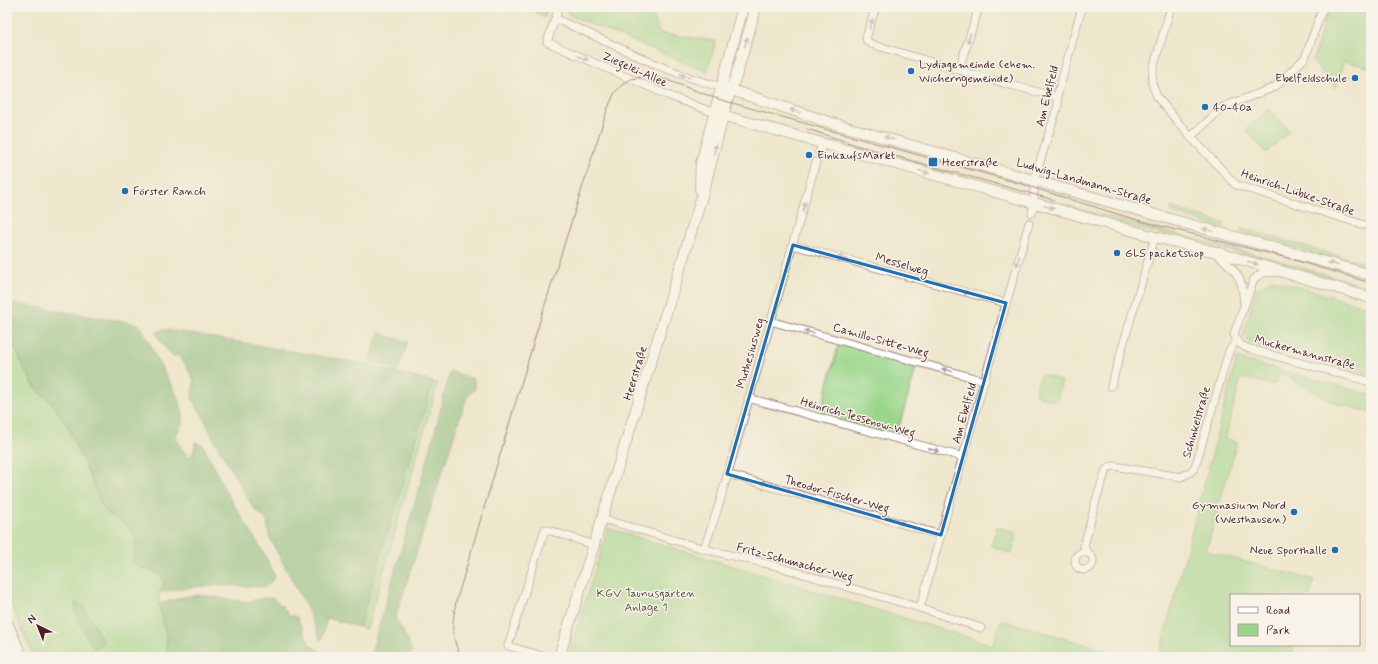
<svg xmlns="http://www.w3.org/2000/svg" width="1378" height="664" viewBox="0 0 1378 664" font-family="Mynerve,sans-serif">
<rect width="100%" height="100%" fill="#f7f3e8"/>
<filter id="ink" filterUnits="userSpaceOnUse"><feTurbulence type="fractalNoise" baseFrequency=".025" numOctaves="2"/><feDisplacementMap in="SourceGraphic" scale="8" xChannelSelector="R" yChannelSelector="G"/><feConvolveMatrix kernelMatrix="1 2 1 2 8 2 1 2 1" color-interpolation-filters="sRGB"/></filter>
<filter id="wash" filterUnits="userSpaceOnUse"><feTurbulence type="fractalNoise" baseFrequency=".012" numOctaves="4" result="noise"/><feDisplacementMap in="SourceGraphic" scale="16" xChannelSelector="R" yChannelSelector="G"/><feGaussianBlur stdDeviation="0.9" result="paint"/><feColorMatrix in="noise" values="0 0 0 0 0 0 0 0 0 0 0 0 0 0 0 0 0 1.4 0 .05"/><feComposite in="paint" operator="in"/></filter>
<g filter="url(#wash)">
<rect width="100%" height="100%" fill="#efe7cd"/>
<!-- green -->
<g fill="#9ad68a" stroke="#727a5a">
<path d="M528,7H548L545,18Z"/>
<path d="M567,7H654L653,15L659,33L716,41L707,72L569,15L566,10Z"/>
<path d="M1328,7H1371V68L1344,61L1336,88L1313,62Z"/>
<path d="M1269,109L1290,131L1266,153L1246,130Z"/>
<path d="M862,148L1021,194V196L862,150Z"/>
<path d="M1052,189L1278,252L1139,217L1051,192Z"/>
<path d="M1049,201L1284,262L1371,288V290L1266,259L1190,242L1048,204Z"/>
<path d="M1171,207L1225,224L1223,228L1170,212Z"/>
<path d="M1240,229L1248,230L1371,265V270L1243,233L1241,232Z"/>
<path d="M1272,279L1371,308V375L1252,344L1243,336L1256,289L1266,284Z"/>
<path d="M7,329L25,370L36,390L52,403L68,427L80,455L94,485L101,504L108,514L125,524L134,536L136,548L133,562L141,568L153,570L160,574L164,584L159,593V604L164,625L168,647L166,657H34L7,596Z"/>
<path d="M839,343L917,365L896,436L820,415Z"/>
<path d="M1237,358L1371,395V413L1331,401L1281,373L1274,385L1241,378L1225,439L1237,442L1206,551L1314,580L1310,595H1231V645H1295L1291,657H1159Z"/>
<path d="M1041,374L1062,381L1057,401L1038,397L1035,393Z"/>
<path d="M433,382L438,383L367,629L359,627Z"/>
<path d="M997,527L1017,533L1012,554L991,546Z"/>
<path d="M608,528L993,645L1001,620L1131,657H583L569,652Z"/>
</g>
<!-- forest -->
<g fill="#7bb776" stroke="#626b50">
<path d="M7,302L138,324C147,335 151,347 157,360C165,374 182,399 183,416C183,424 179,429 176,436C179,445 182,451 190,457L194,451L195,442L203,445L227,494L264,553L275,577L266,587C230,585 194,584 159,593L164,584L160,574L153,570L141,568L133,562L136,548L134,536L125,524L108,514L101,504L94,485L80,455L68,427L52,403L37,390L25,370L7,329Z"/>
<path d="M163,329L366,364L433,382L359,627L327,618L321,641L306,606L278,554L269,536L267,520L254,509L212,436L206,422L192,398L194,381L185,364L177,355L173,357L163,345L156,333Z"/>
<path d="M379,333L408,342L399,370L369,361Z"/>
<path d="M450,371L474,379L475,389L467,397L459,420L395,619L402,629L412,651L409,657H370L431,447Z"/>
<path d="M200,595L247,602L263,598H273L282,606L289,615L297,617L310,645L323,653L341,657H166C169,639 163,621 159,604L183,597Z"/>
<path d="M78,602L84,607L103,641L101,647L94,648C85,636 75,618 75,603Z"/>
</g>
</g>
<g filter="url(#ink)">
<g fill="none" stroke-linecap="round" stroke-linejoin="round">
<defs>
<g id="street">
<path d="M559,7L547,42L672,97L715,113"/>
<path d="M876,7L866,38L867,41L871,44L1003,83L1057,97"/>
<path d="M1171,7L1153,69L1152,83L1157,97L1188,134L1236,185L1371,227"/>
<path d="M556,19C611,42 664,73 722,87"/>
<path d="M959,69L979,7"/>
<path d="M1191,137L1223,107L1275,87L1287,75L1305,58L1323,7"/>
<path d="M819,152L823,144"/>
<path d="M1032,213L1034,203V180L1058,105L1057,97L1082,7"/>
<path d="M793,245L1006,303"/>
<path d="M1216,253C1225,262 1237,270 1241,283C1243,289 1243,296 1244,303"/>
<path d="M1278,272L1262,273L1254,279L1234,334C1237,343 1241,346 1250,349L1371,382"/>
<path d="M770,321L985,381"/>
<path d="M1111,386L1155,237"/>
<path d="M748,398L963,457"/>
<path d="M727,474L941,535"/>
<path d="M603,519L704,549L776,566L920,608L981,628"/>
<path d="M704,549L718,508L816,162"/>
<circle cx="1084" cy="561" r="9"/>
<path d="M1087,553L1084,546L1096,500L1106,470L1109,467L1113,466L1181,477L1192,471L1196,464L1229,351L1236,341"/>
<path d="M920,608L1029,223"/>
<path d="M546,657L508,646L545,529L594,545"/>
</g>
<g id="secondary">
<path d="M722,87L832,123L1163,217L1371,275"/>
<path d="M715,113L1155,237L1216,252L1371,298"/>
<path d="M700,189L701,163L743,7"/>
<path d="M559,657L692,229L706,182L727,101L736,76L756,7"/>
</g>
<path id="highway" d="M7,626L20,657"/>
</defs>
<!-- street casing -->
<use href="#street" stroke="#9c837c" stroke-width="9"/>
<!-- secondary casing -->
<use href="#secondary" stroke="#9c837c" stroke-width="12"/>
<!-- highway casing -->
<use href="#highway" stroke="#9c837c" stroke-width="15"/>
<!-- street -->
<use href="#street" stroke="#fff" stroke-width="7"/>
<!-- secondary -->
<use href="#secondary" stroke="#fff" stroke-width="10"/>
<!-- highway -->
<use href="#highway" stroke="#fff" stroke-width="13"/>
<!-- tram -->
<g stroke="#4a1f2b" stroke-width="1">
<path d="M807,129L859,146L1054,200"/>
<path d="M461,657C450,634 452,626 456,602L542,314L607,110L615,92L623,84L631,79L648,76L664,79L718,99L1022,184L1078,202L1141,221L1287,258L1371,283"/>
</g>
</g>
<!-- one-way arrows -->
<defs><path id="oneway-solid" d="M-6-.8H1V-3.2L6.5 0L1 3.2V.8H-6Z"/></defs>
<g fill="#ae9aa0">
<use href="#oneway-solid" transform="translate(871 24) rotate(-73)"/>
<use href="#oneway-solid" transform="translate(969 38) rotate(108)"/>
<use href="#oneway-solid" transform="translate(746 42) rotate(-74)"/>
<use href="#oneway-solid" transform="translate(583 58) rotate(23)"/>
<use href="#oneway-solid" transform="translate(685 76) rotate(-158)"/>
<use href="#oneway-solid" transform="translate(795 111) rotate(-163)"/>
<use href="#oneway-solid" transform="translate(889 138) rotate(-164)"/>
<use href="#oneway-solid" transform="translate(715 149) rotate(-75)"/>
<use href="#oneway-solid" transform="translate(924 172) rotate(16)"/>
<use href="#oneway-solid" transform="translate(804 207) rotate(-74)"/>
<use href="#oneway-solid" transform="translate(1049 207) rotate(16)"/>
<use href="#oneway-solid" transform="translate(1208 230) rotate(-165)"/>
<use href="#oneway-solid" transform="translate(843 258) rotate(-165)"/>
<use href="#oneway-solid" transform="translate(1018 261) rotate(106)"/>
<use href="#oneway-solid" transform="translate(1253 263) rotate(16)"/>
<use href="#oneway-solid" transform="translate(1333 264) rotate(-165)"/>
<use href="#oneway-solid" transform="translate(968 293) rotate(-165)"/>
<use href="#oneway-solid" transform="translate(809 332) rotate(-164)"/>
<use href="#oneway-solid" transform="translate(947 370) rotate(-164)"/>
<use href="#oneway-solid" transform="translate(934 450) rotate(15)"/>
<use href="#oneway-solid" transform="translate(765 484) rotate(-164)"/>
<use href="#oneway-solid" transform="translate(903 524) rotate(-164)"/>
</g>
</g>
<!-- marked area -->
<path d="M0 0H1378V664H0ZM793,245L1006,303L941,535L727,474Z" fill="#efe7cd" fill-opacity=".55" fill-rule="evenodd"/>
<path fill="none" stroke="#1f6fb2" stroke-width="3" stroke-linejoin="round" d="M793,245L1006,303L941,535L727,474Z"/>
<!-- markers -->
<g fill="#1f6fb2" stroke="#f7f3e8" stroke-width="1.5">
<circle cx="911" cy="71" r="4"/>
<circle cx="1355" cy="78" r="4"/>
<circle cx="1205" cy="107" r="4"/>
<circle cx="809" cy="155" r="4"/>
<rect x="928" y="157" width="10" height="10" rx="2"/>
<circle cx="125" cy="191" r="4"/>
<circle cx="1117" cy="253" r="4"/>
<circle cx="1294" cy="512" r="4"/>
<circle cx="1335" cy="550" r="4"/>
</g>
<g text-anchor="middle" stroke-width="3" stroke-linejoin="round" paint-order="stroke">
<!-- poi labels -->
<g font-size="12" fill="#4a1f2b" stroke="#f7f3e8" text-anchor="start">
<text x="919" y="68">Lydiagemeinde (ehem.<tspan x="919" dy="14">Wicherngemeinde)</tspan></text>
<text x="1347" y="82" text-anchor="end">Ebelfeldschule</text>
<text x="1213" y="111">40-40a</text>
<text x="817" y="159">EinkaufsMarkt</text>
<text x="942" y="166">Heerstraße</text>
<text x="133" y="195">Förster Ranch</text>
<text x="1125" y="257">GLS packetshop</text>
<text x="1286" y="509" text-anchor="end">Gymnasium Nord<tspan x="1286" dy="14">(Westhausen)</tspan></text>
<text x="1327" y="554" text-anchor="end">Neue Sporthalle</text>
</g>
<!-- street labels -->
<g font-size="12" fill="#4a1f2b" stroke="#f7f3e8">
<text transform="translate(635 69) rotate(24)" y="4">Ziegelei-Allee</text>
<text transform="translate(1047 96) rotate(-76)" y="4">Am Ebelfeld</text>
<text transform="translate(1084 181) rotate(16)" y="4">Ludwig-Landmann-Straße</text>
<text transform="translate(1298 192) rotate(19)" y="4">Heinrich-Lübke-Straße</text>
<text transform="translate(902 264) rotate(16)" y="4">Messelweg</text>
<text transform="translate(881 340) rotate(16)" y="4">Camillo-Sitte-Weg</text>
<text transform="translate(1305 352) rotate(15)" y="4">Muckermannstraße</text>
<text transform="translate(750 353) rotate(-74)" y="4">Muthesiusweg</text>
<text transform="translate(635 373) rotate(-73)" y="4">Heerstraße</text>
<text transform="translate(964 413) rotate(-74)" y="4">Am Ebelfeld</text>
<text transform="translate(858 417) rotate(16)" y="4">Heinrich-Tessenow-Weg</text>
<text transform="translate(1196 422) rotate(-74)" y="4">Schinkelstraße</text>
<text transform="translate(837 494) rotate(16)" y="4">Theodor-Fischer-Weg</text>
<text transform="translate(795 562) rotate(15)" y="4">Fritz-Schumacher-Weg</text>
</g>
<!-- park labels -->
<g font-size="12" fill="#5e4d43" stroke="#f7f3e8">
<text x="646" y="597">KGV Taunusgärten<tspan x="646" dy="14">Anlage 1</tspan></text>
</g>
</g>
<!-- margin -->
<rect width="1378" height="664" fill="none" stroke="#f7f3e8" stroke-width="24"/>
<!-- legend -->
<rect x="1230" y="594" width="130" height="52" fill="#f7f3e8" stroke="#b29e9c"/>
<rect x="1238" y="607" width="20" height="6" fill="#ffffff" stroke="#b29e9c"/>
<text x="1266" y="614" font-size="12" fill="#4a1f2b">Road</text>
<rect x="1238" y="624" width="20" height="12" fill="#9ad68a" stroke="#b29e9c"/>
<text x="1266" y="634" font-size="12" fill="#4a1f2b">Park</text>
<!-- north arrow -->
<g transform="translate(38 626) rotate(317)" stroke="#f7f3e8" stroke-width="3" paint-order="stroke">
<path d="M0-3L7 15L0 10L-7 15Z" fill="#4a1f2b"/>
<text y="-6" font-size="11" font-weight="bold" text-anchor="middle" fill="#4a1f2b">N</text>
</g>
</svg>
